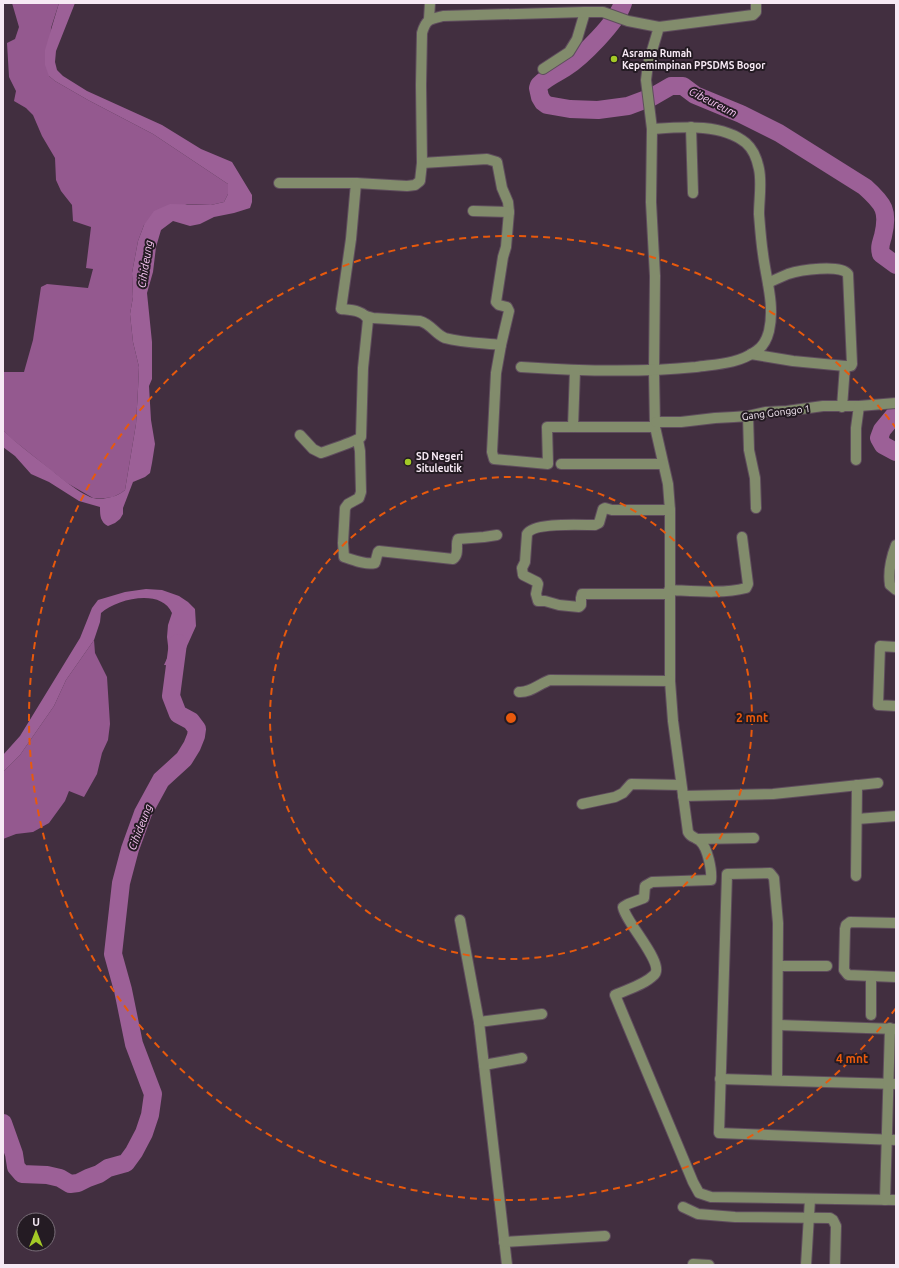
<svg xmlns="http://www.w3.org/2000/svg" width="899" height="1268" viewBox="0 0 899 1268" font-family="Ubuntu,sans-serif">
<rect width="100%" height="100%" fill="#422f40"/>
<!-- forest -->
<g fill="#94598f">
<path d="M12,3H59L51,28L49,76L55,81L88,100L153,134L228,184V194L224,202L211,205L187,204L144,225L138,241L132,273L133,297L130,314L133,342L139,367L138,389L136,424L125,490L121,493L113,497L106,498H93L67,483L12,439L3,430V372H24L33,340L41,287L47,284L88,288L93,269L86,268L91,227L73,221L72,205L61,191L56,180L55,158L42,136L33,115L26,108L14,101L16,91L9,77L7,43L15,39L19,27Z"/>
<path d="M94,640L95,653L107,677L110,724L108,740L102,753L97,774L84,797L69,791L65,801L49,823L33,832L16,834L3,839V772L20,755L54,706L66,680Z"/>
</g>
<!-- water -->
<g fill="#9c6097">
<path d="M59,3H75L56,51L55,62L57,70L63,76L87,91L162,125L201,149L232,162L252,195V202L250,208L234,213L214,217L200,224L190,226L173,221L161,230L156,247L153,272L147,293L152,342V379L149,386L151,420L155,444L152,463L150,473L145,477L133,482L123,508V514L120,519L115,523L108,526C100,522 100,515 100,507L79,501L49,482L31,474L15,456L3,447V430C16,443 31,454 45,465C58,475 78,493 93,498C104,500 117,497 125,490L136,424L138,389L139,367L133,342L130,314L133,297L132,273L138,241L144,225L154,211L170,204L211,205L224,202L228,194V184L153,134L88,100L55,81L49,76L45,65V50Z"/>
<path d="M146,589L162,590L179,596L188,602L195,609L196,626L178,666L164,665L169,654L167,637L168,625L172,613C161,588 117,599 101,613L100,622L94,640L66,680L54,706L20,755L3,772V755L20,736L80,638L92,608L98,600L125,592Z"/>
</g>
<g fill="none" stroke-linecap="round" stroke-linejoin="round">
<!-- river -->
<g stroke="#9c6097" stroke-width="18">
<path d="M623,3C617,22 582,57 565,68C557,73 547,77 539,85L538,88L540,97L543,102L547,105L570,109L598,110L628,106L652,97L671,86H683L695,95L741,114L779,133L865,187C884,204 889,211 883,236C881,243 879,247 881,254L896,265"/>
<path d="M896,413L882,430L879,438L883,445L896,452"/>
<path d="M3,1123L14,1154L16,1167L22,1174L47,1175L60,1178L70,1184L78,1183L88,1178L99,1174L108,1168L126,1163L134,1152L144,1133L150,1115L153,1094L134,1044L123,990L113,954L121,883L130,849L143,813L161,780L184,759L192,746L196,736L197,729L191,721L178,714L171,696L178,643"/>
</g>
<defs>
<g id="minor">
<path d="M756,3V12L753,15L659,27L648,64L646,80L652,129L651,202L655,276L654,371L655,427L668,484L670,510V681L673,721L688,832C691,838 696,837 700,841C708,848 712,871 711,880L652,882L645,886L644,898L628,904L623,907C625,922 666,964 654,975C644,985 628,989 615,995L693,1182L699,1193L711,1197L896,1200"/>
<path d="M429,19L430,3"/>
<path d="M543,69L569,52L577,39L585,12"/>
<path d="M691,127L693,193"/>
<path d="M422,163L487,159L497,162L502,188L508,202L509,212L506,247L503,257L496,302L499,305L507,307L509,311L501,345L496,373L492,452L494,459L548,464L547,427H655"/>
<path d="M279,183H356L407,186L415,185L420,181L422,163L421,85L422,33C426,19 430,19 443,16L585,12H603L628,21L659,27"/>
<path d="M473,211L509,212"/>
<path d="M768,283C774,280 781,277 788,274C800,270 840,264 848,274L852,364L851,366H845L842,407"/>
<path d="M366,316L373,318L420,321C431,324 435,334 445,338C463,343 483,343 501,345"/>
<path d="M751,354L793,361L845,366"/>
<path d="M521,367C579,371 638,373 696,367C717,364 738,364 756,351C763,347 767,339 769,331C775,305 766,279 763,254C761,241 760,227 759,214C759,200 762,183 759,169C757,159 753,149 746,143C722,123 681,127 652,129"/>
<path d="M748,416L749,450L755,478L756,508"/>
<path d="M656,422H681L715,418L734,417L748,416L766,412L787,411L823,406H859L896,403"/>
<path d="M573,427L575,370"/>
<path d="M300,435L313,449L321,453C329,450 357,441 361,437L363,368L368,320C364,310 350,310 341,309L351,239L356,183"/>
<path d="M358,440L360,451L361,492L359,498L348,504L345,508L343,543L344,557C354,560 365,565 375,563L378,552L379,551L453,559C460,554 455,545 458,539L484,537L497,535"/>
<path d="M856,460V428L859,406"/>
<path d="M561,464H662"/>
<path d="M896,545C891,558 888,572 890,585L896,590"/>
<path d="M669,590C693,591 723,594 746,588L748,584L742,537"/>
<path d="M669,594H582L581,598V605L579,607L559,605L545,601H538L536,594L538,584L537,582L523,575L522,568L525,562L527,534C533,522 581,525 595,525L599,523L603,509L605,508L612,510H670"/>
<path d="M896,647L880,646L878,705L896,706"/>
<path d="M519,692C530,693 539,684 550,680L670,681"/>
<path d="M683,796L773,794L878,783"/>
<path d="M582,804L615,797L623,793L631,784L681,785"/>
<path d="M857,819L896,816"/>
<path d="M697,839L754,838"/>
<path d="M856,876L857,785"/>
<path d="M460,920L479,1022L507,1265"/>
<path d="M896,923L850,922L846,925L845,929L844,970L848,975L896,977"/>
<path d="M778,966H827"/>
<path d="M871,976V1015"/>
<path d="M479,1022L542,1014"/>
<path d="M778,1025L896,1029"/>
<path d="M484,1065L522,1058"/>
<path d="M720,1079L896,1084"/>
<path d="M777,1080L778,923L774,878L770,873L727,874L719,1133L896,1140"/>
<path d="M885,1200L890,1028"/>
<path d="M683,1207L698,1214L735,1217L830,1218L833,1220L836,1226L835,1265"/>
<path d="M504,1242L605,1236"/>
<path d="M693,1264L709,1265"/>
<path d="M806,1265L810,1199"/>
</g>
</defs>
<!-- minor casing -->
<use href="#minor" stroke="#5f4d5d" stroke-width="12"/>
<!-- minor -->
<use href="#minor" stroke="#828c6c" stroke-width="10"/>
</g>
<!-- distance rings -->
<g fill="none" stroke="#e8590c" stroke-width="2" stroke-dasharray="7 5">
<circle cx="511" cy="718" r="241"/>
<path d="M896 1008A482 482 0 1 1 896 428"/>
</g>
<!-- markers -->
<g fill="#a3c926" stroke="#241b23" stroke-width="1.5">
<circle cx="614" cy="59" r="4"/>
<circle cx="408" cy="462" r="4"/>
</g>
<g text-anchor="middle" stroke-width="4" stroke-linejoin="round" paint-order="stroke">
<!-- poi labels -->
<g font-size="10" font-weight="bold" fill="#f6e9f4" stroke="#241b23" text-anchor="start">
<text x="622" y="57">Asrama Rumah<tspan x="622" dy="12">Kepemimpinan PPSDMS Bogor</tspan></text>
<text x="416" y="460">SD Negeri<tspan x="416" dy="12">Situleutik</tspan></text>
</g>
<!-- street labels -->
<g font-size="10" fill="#f6e9f4" stroke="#241b23">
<text transform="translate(776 412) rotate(-7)" y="4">Gang Gonggo 1</text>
</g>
<!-- water labels -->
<g font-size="11" font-style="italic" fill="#f8c5f3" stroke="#241b23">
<text transform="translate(713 102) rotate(27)" y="4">Cibeureum</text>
<text transform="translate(145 264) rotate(-81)" y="4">Cihideung</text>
<text transform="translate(140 827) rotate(-69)" y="4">Cihideung</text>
</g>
</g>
<circle cx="511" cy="718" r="6" fill="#e8590c" stroke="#241b23" stroke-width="2"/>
<g font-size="12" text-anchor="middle" font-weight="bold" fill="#e8590c" stroke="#241b23" stroke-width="4" stroke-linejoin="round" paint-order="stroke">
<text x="752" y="722">2 mnt</text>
<text x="852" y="1063">4 mnt</text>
</g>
<!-- border -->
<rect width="899" height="1268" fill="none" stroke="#f6e9f4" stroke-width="8"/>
<!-- north arrow -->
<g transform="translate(36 1232)"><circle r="19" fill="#241b23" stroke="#786d77"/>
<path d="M0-3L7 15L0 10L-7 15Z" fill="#a3c926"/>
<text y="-6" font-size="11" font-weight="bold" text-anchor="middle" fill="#f6e9f4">U</text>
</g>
</svg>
